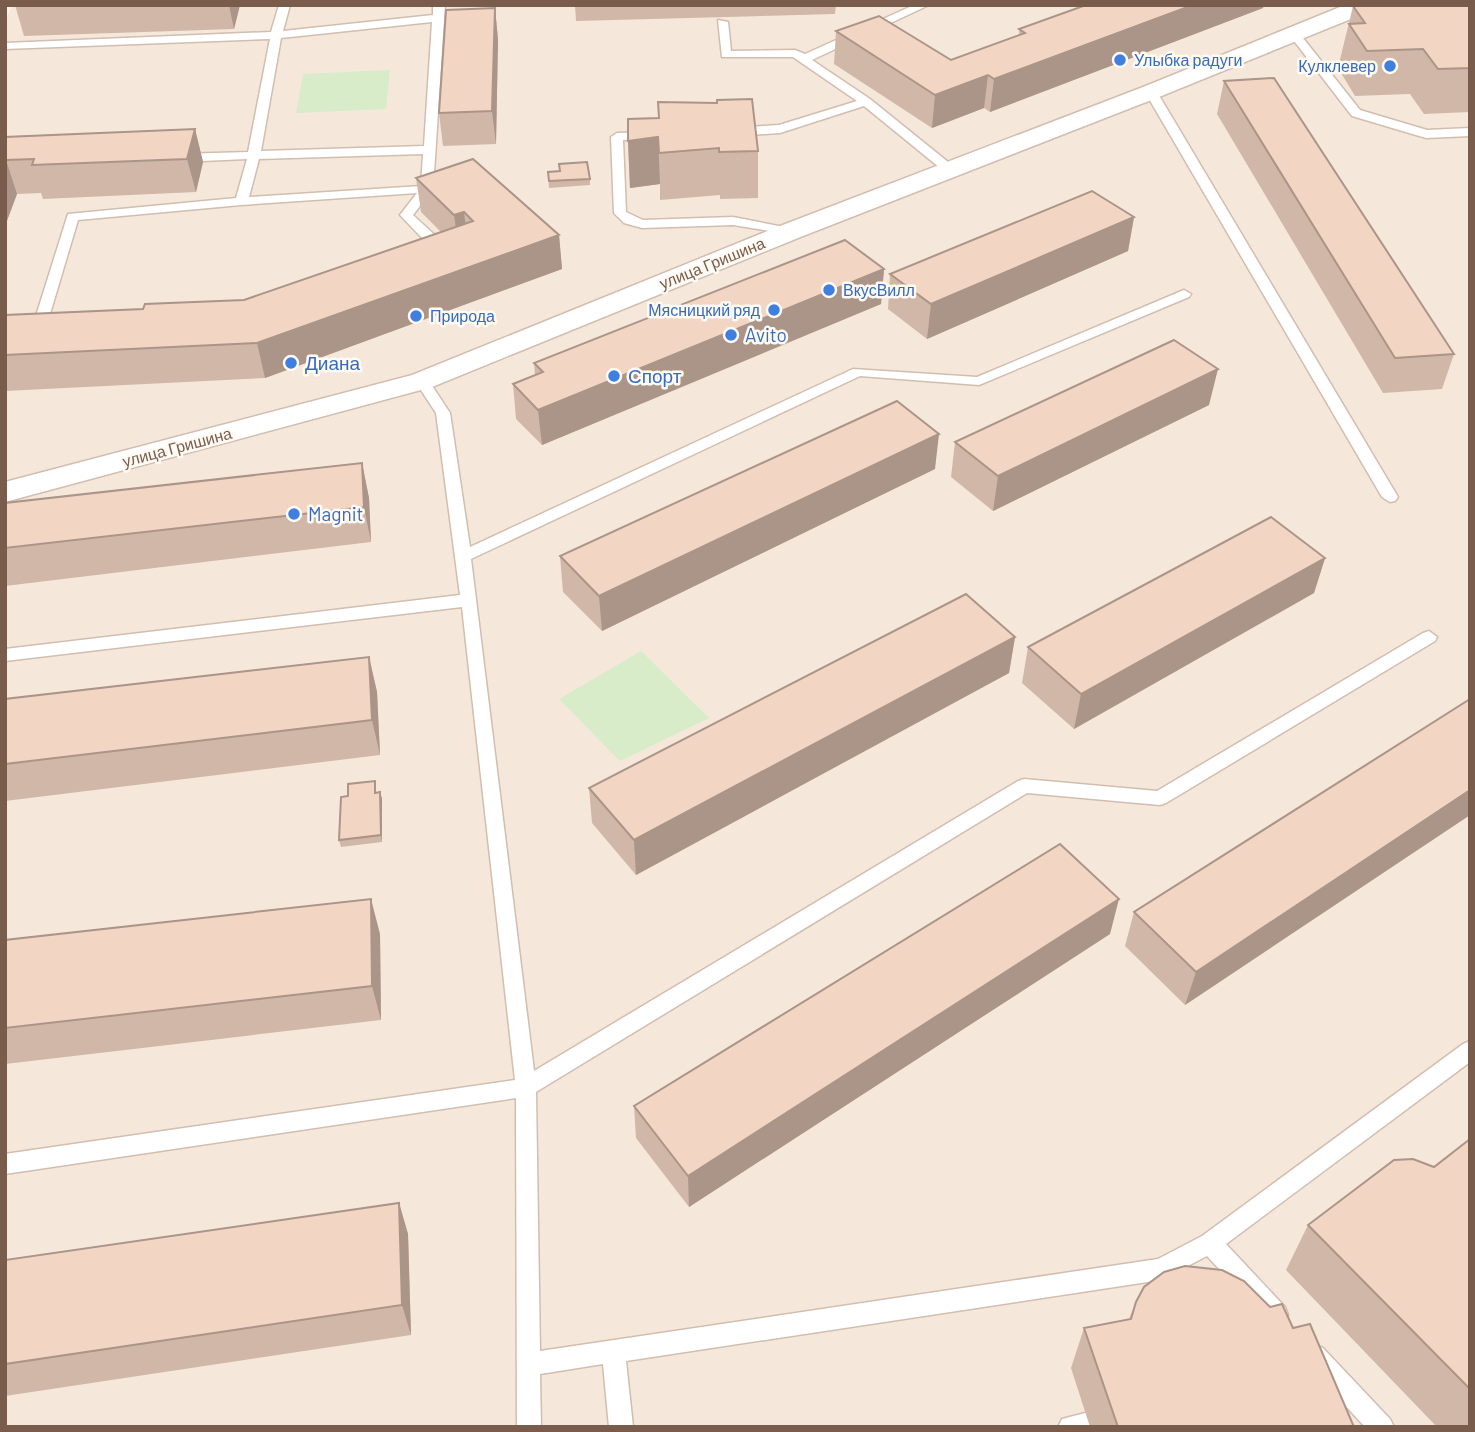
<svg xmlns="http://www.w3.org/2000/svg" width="1475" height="1432" viewBox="0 0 1475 1432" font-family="Barlow,sans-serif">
<rect width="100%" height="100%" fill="#fdf6ec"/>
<!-- residential -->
<path fill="#f5e8da" d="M12,5H1470V1427H5V22Z"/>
<!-- green -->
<g fill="#d8ecc9">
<path d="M390,70L386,109L296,113L303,74Z"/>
<path d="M641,651L709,718L620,761L559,699Z"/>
</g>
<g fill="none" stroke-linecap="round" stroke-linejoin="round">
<defs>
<g id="service">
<path d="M279,5H290L283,31L433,15V5H445L433,189L413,215L438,238V244L420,250L415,249V243L424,240L400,215L417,193L241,205L78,220L50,314H60L67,318L60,322H37L35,319L68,214L236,198L247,159L180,162L174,158L180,154L248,152L270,39L5,49V43L271,32ZM432,22L424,146L261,151L281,38ZM423,154L421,186L249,197L259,159Z"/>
<path d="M914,5H929L812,60L870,99L953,166V172H945L864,106L780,133L732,136L726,132L732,128L779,125L857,101L793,57H722L718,20L728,22L731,51L795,50L805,54Z"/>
<path d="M1291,33H1299L1360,110L1427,130L1470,128V136L1426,138L1352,116L1291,37Z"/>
<path d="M1151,88L1157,92L1398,497L1395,501L1390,502L1382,497L1145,92Z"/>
<path d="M652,132L656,133V139L623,140L626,212L643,220L733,217L794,229V235L733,225L642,228L624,223L614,213L611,137L617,133Z"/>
<path d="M1184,290L1191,294L1189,297L979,385L860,376L471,559L534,1071L1018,781L1024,779L1157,791L1423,633L1429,631L1437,637L1435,641L1166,803L1160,805L1027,793L536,1092L540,1351L1158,1259L1202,1236L1463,1044L1470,1041V1062L1226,1244L1285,1307L1288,1315L1285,1323L1277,1326L1269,1323L1207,1256L1161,1280L626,1361L633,1427H609L603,1364L540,1374L541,1427H517L516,1098L5,1174V1154L515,1080L462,607L5,661V649L460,595L436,413L415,381L417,378H427L450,413L470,547L853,369L977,377Z"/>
<path d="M1315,1345L1323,1348L1390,1419L1394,1427H1365L1307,1364L1303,1356L1307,1348Z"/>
<path d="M1089,1412L1097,1416L1100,1427H1058L1062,1419Z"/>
</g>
<path id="minor" d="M1345,5H1376L1373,10L1159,97L798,238L432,387L5,502V482L412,375L780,226L1143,87Z"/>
</defs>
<!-- service casing -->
<use href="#service" stroke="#d1beb0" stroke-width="3"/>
<!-- minor casing -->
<use href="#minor" stroke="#d1beb0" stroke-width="3"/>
<!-- service -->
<use href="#service" fill="#fff" fill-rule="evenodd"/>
<!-- minor -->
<use href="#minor" fill="#fff" fill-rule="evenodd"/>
</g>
<!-- wall -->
<g fill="#d1b7a8">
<path d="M15,5H240L234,29L24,36Z"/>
<path d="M575,5H836L835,14L576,21Z"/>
<path d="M1086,5H1264L1263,8L990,112L984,108L932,128L834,64L836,31L951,60L1019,35V29Z"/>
<path d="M1470,5V112L1424,114L1410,94L1355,96L1338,68L1353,6Z"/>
<path d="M495,8L498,40L496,144L443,146L439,113Z"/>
<path d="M1224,81L1454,354L1442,389L1383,393L1217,114Z"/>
<path d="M658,102L758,151V198L720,199V195L660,200V184L630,188L628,141L658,118Z"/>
<path d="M195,129L203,162L196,192L43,199L41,193L17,194L5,226V137Z"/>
<path d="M548,172L590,179V185L549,188Z"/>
<path d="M416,178L559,235L562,269L265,378L5,391V315L143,309L244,300L441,232L421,212Z"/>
<path d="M1134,217L1128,251L927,339L888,309L890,274Z"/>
<path d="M884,269L881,304L542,445L516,419L513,384L535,375L534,363Z"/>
<path d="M1209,405L993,511L951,477L955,442Z"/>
<path d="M362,463L369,498L371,542L5,586V503Z"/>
<path d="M935,469L602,631L563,592L560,556Z"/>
<path d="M1325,558L1314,593L1074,729L1022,683L1028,647Z"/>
<path d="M1015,637L1009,673L636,875L592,823L589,788Z"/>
<path d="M369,657L377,692L380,755L5,801V699Z"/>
<path d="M1470,699V815L1185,1005L1125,946L1134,912Z"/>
<path d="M376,789V793L380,792L382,799V842L341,847L339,840L348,796Z"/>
<path d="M380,934L381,1020L5,1064V940Z"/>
<path d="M1110,934L689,1207L636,1138L634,1106Z"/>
<path d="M1470,1139V1427H1437L1286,1270L1308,1225L1434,1167Z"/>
<path d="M399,1203L408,1234L411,1335L5,1396V1260Z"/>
<path d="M1136,1302L1270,1307L1293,1328L1354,1427H1090L1071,1368L1084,1328L1129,1319Z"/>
</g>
<!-- shaded-wall -->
<g fill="#aa9588">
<path d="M229,5H240L234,29Z"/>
<path d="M1193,5H1264L1263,8L990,112L994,79Z"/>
<path d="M495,8L498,40L496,144L492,111Z"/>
<path d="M988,75L984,108L932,128L935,95Z"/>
<path d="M195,129L203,162L196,192L187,159Z"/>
<path d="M658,137L660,184L630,188L628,141Z"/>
<path d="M6,160L17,194L5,226V161Z"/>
<path d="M464,212L468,246L459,249L454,215Z"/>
<path d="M1134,217L1128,251L927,339L931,304Z"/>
<path d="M559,235L562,269L265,378L257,343Z"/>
<path d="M884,269L881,304L542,445L538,410Z"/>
<path d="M1218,369L1209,405L993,511L998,476Z"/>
<path d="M939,434L935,469L602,631L599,596Z"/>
<path d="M362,463L369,498L371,542L364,507Z"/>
<path d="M1325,558L1314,593L1074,729L1081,694Z"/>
<path d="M1015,637L1009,673L636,875L634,840Z"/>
<path d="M369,657L377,692L380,755L372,720Z"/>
<path d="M1470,790V815L1185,1005L1196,972Z"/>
<path d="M380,792L382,799V842L381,835Z"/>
<path d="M371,899L380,934L381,1020L372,986Z"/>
<path d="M1119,899L1110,934L689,1207L688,1176Z"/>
<path d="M399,1203L408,1234L411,1335L402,1305Z"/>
</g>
<!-- building -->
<g fill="#f3d5c3" stroke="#aa9588" stroke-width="2">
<path d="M1086,5H1193L994,79L988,75L935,95L836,31L879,16L951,60L1025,33L1019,29Z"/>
<path d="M1381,5H1470V68L1438,69L1423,49L1367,51L1349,24L1365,23L1353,6Z"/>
<path d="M495,8L492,111L439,113L446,10Z"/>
<path d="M1274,78L1454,354L1395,358L1224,81Z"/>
<path d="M752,99L758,151L719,152V148L659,153L658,137L628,141V119L659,118L658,102L717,103V100Z"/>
<path d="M195,129L187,159L32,165L34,159L6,160L5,161V137Z"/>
<path d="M473,159L559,235L257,343L5,355V315L143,309L145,304L244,300L473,221L464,212L454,215L416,178Z"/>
<path d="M587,162L590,179L549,181L548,172L560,171L559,164Z"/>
<path d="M1092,191L1134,217L931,304L890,274Z"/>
<path d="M845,240L884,269L538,410L513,384L543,372L534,363Z"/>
<path d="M1174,340L1218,369L998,476L955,442Z"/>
<path d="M897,401L939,434L599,596L560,556Z"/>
<path d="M362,463L364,507L5,548V503Z"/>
<path d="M1271,517L1325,558L1081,694L1028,647Z"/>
<path d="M966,594L1015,637L634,840L589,788Z"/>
<path d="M369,657L372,720L5,764V699Z"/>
<path d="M1470,699V790L1196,972L1134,912Z"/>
<path d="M375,781V793L380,792L381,835L339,840L341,797L348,796V784Z"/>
<path d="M1060,844L1119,899L688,1176L634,1106Z"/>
<path d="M371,899L372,986L5,1028V940Z"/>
<path d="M1470,1139V1389L1308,1225L1394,1160L1413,1159L1434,1167Z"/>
<path d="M399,1203L402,1305L5,1364V1260Z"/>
<path d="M1185,1266L1222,1270L1244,1281L1270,1307L1282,1304L1293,1328L1310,1324L1354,1427H1118L1084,1328L1131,1319L1136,1302L1144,1287L1164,1272Z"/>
</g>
<!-- markers -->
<g fill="#3f7fe0" stroke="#fffaf3" stroke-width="2.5">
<circle cx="1120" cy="60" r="7"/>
<circle cx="1390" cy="66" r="7"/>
<circle cx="829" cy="290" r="7"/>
<circle cx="774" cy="310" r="7"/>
<circle cx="416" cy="316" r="7"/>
<circle cx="731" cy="335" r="7"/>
<circle cx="291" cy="363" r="7"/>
<circle cx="614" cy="376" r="7"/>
<circle cx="294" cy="514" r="7"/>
</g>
<g text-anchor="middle" stroke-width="5" stroke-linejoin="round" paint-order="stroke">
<!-- far-shop labels -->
<g font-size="16" fill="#366cbe" stroke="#fffaf3" text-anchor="start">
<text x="1134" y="66">Улыбка радуги</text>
<text x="1376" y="72" text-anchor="end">Кулклевер</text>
<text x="843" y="296">ВкусВилл</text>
<text x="760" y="316" text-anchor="end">Мясницкий ряд</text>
<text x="430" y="322">Природа</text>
</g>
<!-- far-street labels -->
<g font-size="16" fill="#7a5c4d" stroke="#fffaf3">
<text transform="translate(712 263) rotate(-22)" y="6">улица Гришина</text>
<text transform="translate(177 447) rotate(-15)" y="6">улица Гришина</text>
</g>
<!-- shop labels -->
<g font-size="19" fill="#366cbe" stroke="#fffaf3" text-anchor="start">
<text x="745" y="342">Avito</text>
<text x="305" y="370">Диана</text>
<text x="628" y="383">Спорт</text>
<text x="308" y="521">Magnit</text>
</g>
</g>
<!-- border -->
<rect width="1475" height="1432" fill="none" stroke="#7a5c4d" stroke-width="14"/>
</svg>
